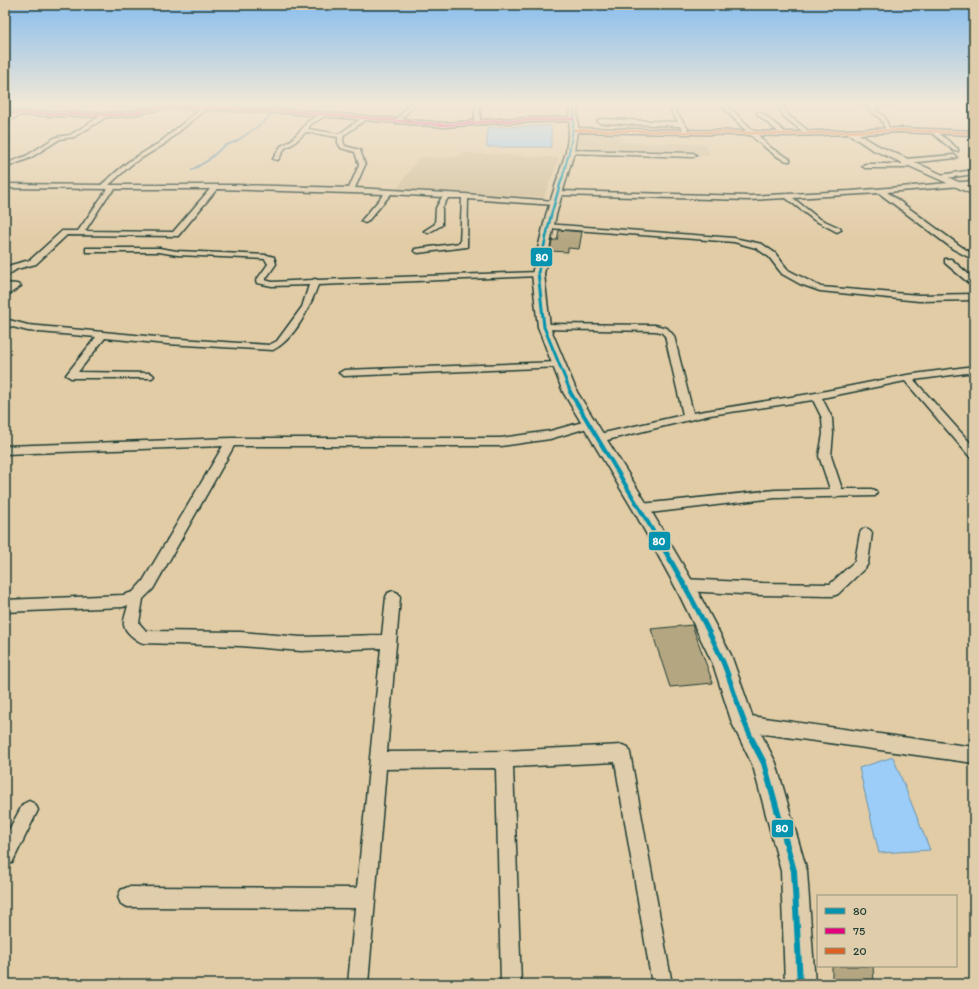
<svg xmlns="http://www.w3.org/2000/svg" width="979" height="989" viewBox="0 0 979 989" font-family="Itim,sans-serif">
<rect width="100%" height="100%" fill="#e2cca6"/>
<filter id="ink" filterUnits="userSpaceOnUse"><feTurbulence type="fractalNoise" baseFrequency=".025" numOctaves="2"/><feDisplacementMap in="SourceGraphic" scale="8" xChannelSelector="R" yChannelSelector="G"/><feConvolveMatrix kernelMatrix="1 2 1 2 8 2 1 2 1" color-interpolation-filters="sRGB"/></filter>
<g filter="url(#ink)">
<!-- built -->
<g fill="#d0be99">
<path d="M579,131L621,132L622,142L706,144L710,155L579,151Z"/>
<path d="M461,153H467L559,158L544,197L401,190L402,189H397L419,157L439,158L458,157Z"/>
</g>
<!-- water -->
<g fill="#9bcdf8" stroke="#6993aa">
<path d="M551,126V147H487V127Z"/>
<path d="M893,757L930,850L879,853L859,768Z"/>
</g>
<g fill="none" stroke-linecap="round" stroke-linejoin="round">
<!-- stream -->
<g stroke="#6993aa" stroke-width="2">
<path d="M285,110L299,104"/>
<path d="M192,170L207,161L224,146L237,141L264,122L271,115L280,112"/>
</g>
</g>
<!-- building -->
<g fill="#b4a681" stroke="#1f3d34">
<path d="M559,230L582,232L579,249L568,248V252L550,251L552,240H557Z"/>
<path d="M692,625L713,683L670,687L651,629Z"/>
<path d="M832,966H873L874,984H832Z"/>
</g>
<g fill="none" stroke-linecap="round" stroke-linejoin="round">
<defs>
<g id="street">
<path d="M410,104H414L399,123H395V121Z"/>
<path d="M476,104H480V123L477,125L474,123Z"/>
<path d="M667,104H671L688,129L687,130H683L680,126L600,123L597,121L600,119L678,122Z"/>
<path d="M721,104H726L771,148L790,159V161C776,163 730,116 721,104Z"/>
<path d="M779,104H783L787,114L811,133V135H807L783,116Z"/>
<path d="M862,104H867L870,106L897,104L873,108L884,116L891,132H887L880,118Z"/>
<path d="M204,106L208,107L163,145L132,164L109,185H235L349,188L359,165L355,152L341,148L338,143V137L306,132L293,144L285,148L278,160L273,159L281,146L289,142L302,129L307,122L323,113L326,115L325,116L311,124L308,129L339,134L362,118L367,119L344,135L343,141L345,146L360,150L365,165L355,188L465,194L555,201L558,203L555,205L468,199L467,247L418,253L414,251L415,249L460,243L462,198H448L442,208V225L428,233L424,231L435,224L436,208L442,197L391,194L367,222L365,223L361,221L384,194L217,189L178,236L67,235L36,264L17,269L5,277V271L11,265L30,260L62,231H78L103,195L108,189L5,188V184L101,185L128,162L159,143ZM115,189H210L173,232L85,231L107,197Z"/>
<path d="M18,112L21,114L20,115L5,123V119Z"/>
<path d="M757,112H761L786,133V135H782L757,114Z"/>
<path d="M106,113L109,115L108,116L74,137L60,139L30,158L5,168V164L26,156L56,137L70,135Z"/>
<path d="M931,130H935L958,149V151H954L931,132Z"/>
<path d="M570,150L693,153L696,155L693,157L568,153V151Z"/>
<path d="M954,155L957,157L956,158L908,163V166L905,168H865L862,166L865,164H902V161L905,159Z"/>
<path d="M974,170V174L940,179L937,177L940,175Z"/>
<path d="M974,181V185L887,192L959,245L974,255V260L953,249L879,193L793,198L818,218L840,228L841,230L837,232L814,220L786,198L749,200L559,195L556,193L559,191L749,196L851,191Z"/>
<path d="M546,224L734,238L762,244L775,253L788,270L821,287L919,295L974,294V300L919,301L820,291L800,284L782,274L769,257L756,248L734,242L549,228L545,226Z"/>
<path d="M86,248H159L177,251L267,255L274,257L276,264L265,280L272,282L312,280L315,279L318,280L538,272L542,274L538,276L318,285C310,307 295,339 273,350L167,344L105,338L78,372L149,373L152,374L154,376L152,378H71L66,375L96,337L28,331L5,325V319L28,325L167,338L269,345L277,341L302,307L309,285L272,286L257,283L256,281L268,264L265,259L177,255L159,252H86Z"/>
<path d="M945,259H951L974,279V285H971L945,263Z"/>
<path d="M5,283L17,284L21,286L5,297V290L9,288L5,287Z"/>
<path d="M544,324L655,325L667,328L674,336L693,413L816,393L907,375L974,366V372L914,380L974,447V458L970,457L905,381L822,398L832,418L833,434L831,456L842,489H871L875,490L877,493L875,496L775,498L641,514L637,512L635,509L637,506L641,504L775,490L830,489L819,456L823,434L822,418L813,400L710,415L599,442L595,441L594,438L595,435L683,415L665,336L661,332L655,331L541,329L540,327L541,325Z"/>
<path d="M559,362L562,363L564,365L562,367L344,376L339,373L344,370Z"/>
<path d="M590,420L594,422L595,424L594,426L550,439L501,446H234L153,589L143,599L139,623L146,631L241,632L301,637L382,635L386,597L388,593L393,591L398,593L400,597L387,752L504,751L622,745L628,747L630,753L672,984H652L615,762L513,767L521,984H501L496,768L386,769L368,984H348L355,908L128,907L121,904L118,897L121,890L128,887L357,888L381,648L301,651L241,646L143,643C137,641 125,632 124,625C123,620 127,611 128,605L123,607L5,612V600L123,595L133,592L143,581L223,446L5,454V446L231,438H501L550,431Z"/>
<path d="M866,528L870,530L872,533L868,563L866,567L838,594L833,596L762,595L684,591L679,589L677,585L679,581L684,579L762,583L830,584L855,561L860,533L862,530Z"/>
<path d="M743,715L974,747V763L743,731L737,729L735,723L737,717Z"/>
<path d="M29,801L35,804L38,810L12,863L5,865V837L23,804Z"/>
</g>
<path id="secondary" d="M166,104L286,109L444,123L499,119L570,117L571,104H577L578,128L790,132L900,128L974,131V135L900,132L859,134L877,145L974,189V195L871,149L849,134L790,136L577,132L574,152L556,215L544,274L550,327L577,392L647,504L691,579L731,655L753,718L776,763L807,871L815,984H785L781,871L753,766L732,723L713,664L677,590L635,513L563,392L538,327L532,274L546,215L566,152L570,121L499,123L444,127L286,113L166,108L129,116L111,117L5,115V111L111,113L129,112Z"/>
</defs>
<!-- street casing -->
<use href="#street" stroke="#1f3d34" stroke-width="3"/>
<!-- secondary casing -->
<use href="#secondary" stroke="#1f3d34" stroke-width="3"/>
<!-- street -->
<use href="#street" fill="#dfcdab" fill-rule="evenodd"/>
<!-- secondary -->
<use href="#secondary" fill="#dfcdab" fill-rule="evenodd"/>
<defs>
<path id="bus-1-far5" d="M562,179C570,150 574,134 574,104"/>
<path id="bus-1-far4" d="M538,273L551,215L562,178"/>
<path id="bus-1-far3" d="M538,272L544,327L571,393"/>
<path id="bus-1-far2" d="M570,392L662,546"/>
<path id="bus-1-far1" d="M662,545C683,583 706,622 723,662C734,688 739,715 753,741"/>
<path id="bus-1" d="M752,740L764,763L794,871L800,984"/>
<path id="bus-2" d="M5,113L111,115L129,114L166,106L286,111L444,125L499,121L574,119"/>
<path id="bus-3" d="M574,130L790,134L900,130L974,133"/>
</defs>
<!-- bus-1-far5 casing -->
<use href="#bus-1-far5" stroke="#dfcdab" stroke-width="3.5"/>
<!-- bus-1-far4 casing -->
<use href="#bus-1-far4" stroke="#dfcdab" stroke-width="4.5"/>
<!-- bus-1-far3 casing -->
<use href="#bus-1-far3" stroke="#dfcdab" stroke-width="5.5"/>
<!-- bus-1-far2 casing -->
<use href="#bus-1-far2" stroke="#dfcdab" stroke-width="7"/>
<!-- bus-1-far1 casing -->
<use href="#bus-1-far1" stroke="#dfcdab" stroke-width="8"/>
<!-- bus-1 casing -->
<use href="#bus-1" stroke="#dfcdab" stroke-width="9"/>
<!-- bus-2 casing -->
<use href="#bus-2" stroke="#dfcdab" stroke-width="3.5"/>
<!-- bus-3 casing -->
<use href="#bus-3" stroke="#dfcdab" stroke-width="3.5"/>
<!-- bus-1-far5 -->
<use href="#bus-1-far5" stroke="#0693af" stroke-width="2"/>
<!-- bus-1-far4 -->
<use href="#bus-1-far4" stroke="#0693af" stroke-width="2.5"/>
<!-- bus-1-far3 -->
<use href="#bus-1-far3" stroke="#0693af" stroke-width="3"/>
<!-- bus-1-far2 -->
<use href="#bus-1-far2" stroke="#0693af" stroke-width="4"/>
<!-- bus-1-far1 -->
<use href="#bus-1-far1" stroke="#0693af" stroke-width="5"/>
<!-- bus-1 -->
<use href="#bus-1" stroke="#0693af" stroke-width="6"/>
<!-- bus-2 -->
<use href="#bus-2" stroke="#e5007d" stroke-width="2"/>
<!-- bus-3 -->
<use href="#bus-3" stroke="#dd6124" stroke-width="2"/>
</g>
</g>
<!-- sky -->
<linearGradient id="sky" x2="0" y2="1"><stop stop-color="#89beee"/><stop offset="0.43" stop-color="#f2e8d7"/><stop offset="1" stop-color="#f2e8d7" stop-opacity="0"/></linearGradient>
<rect width="979" height="242" fill="url(#sky)"/>
<g stroke="#dfcdab" stroke-width="1.5">
<rect x="530" y="247" width="23" height="20" rx="4" fill="#0693af"/>
<rect x="648" y="531" width="23" height="20" rx="4" fill="#0693af"/>
<rect x="771" y="819" width="23" height="19" rx="4" fill="#0693af"/>
</g>
<g font-size="11" text-anchor="middle" font-weight="bold" fill="#fff">
<text x="542" y="261">80</text>
<text x="659" y="545">80</text>
<text x="782" y="832">80</text>
</g>
<!-- margin -->
<rect width="979" height="989" fill="none" stroke="#dfcdab" stroke-width="20"/>
<rect x="10" y="10" width="959" height="969" fill="none" stroke="#1f3d34" stroke-width="1.5" filter="url(#ink)"/>
<!-- legend -->
<rect x="817" y="895" width="140" height="72" fill="#dfcdab" stroke="#92937b"/>
<rect x="825" y="908" width="20" height="6" fill="#0693af" stroke="#92937b"/>
<text x="853" y="915" font-size="12" fill="#1f3d34">80</text>
<rect x="825" y="928" width="20" height="6" fill="#e5007d" stroke="#92937b"/>
<text x="853" y="935" font-size="12" fill="#1f3d34">75</text>
<rect x="825" y="948" width="20" height="6" fill="#dd6124" stroke="#92937b"/>
<text x="853" y="955" font-size="12" fill="#1f3d34">20</text>
</svg>
